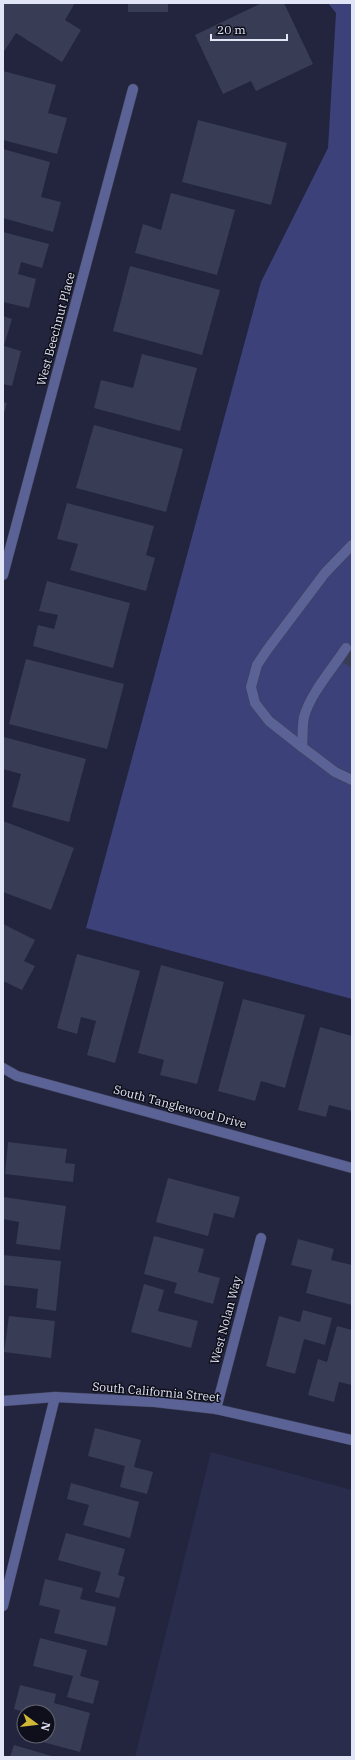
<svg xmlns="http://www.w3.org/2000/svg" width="355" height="1760" viewBox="0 0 355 1760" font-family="'IBM Plex Serif',serif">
<rect width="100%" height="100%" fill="#22253d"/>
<!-- built -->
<path fill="#292d4b" d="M211,1452L352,1490V1757H135Z"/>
<!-- green -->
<path fill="#3d4179" d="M328,3H352V999L86,928L261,282L328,148L336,13Z"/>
<!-- building -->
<g fill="#383c55">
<path d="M3,3H75L65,20L81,30L62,62L16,33L3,53Z"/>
<rect x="128" y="3" width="40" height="9"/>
<path d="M262,3H284L313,64L256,91L251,81L223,94L195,35Z"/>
<path d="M3,71L56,85L48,113L67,118L57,154L3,140Z"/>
<path d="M198,120L287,143L271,205L182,182Z"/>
<path d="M3,149L50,162L41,197L61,202L53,232L3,218Z"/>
<path d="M171,193L235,210L217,275L135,253L143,224L161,230Z"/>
<path d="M3,232L49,244L42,268L21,262L18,274L36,279L29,308L3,302Z"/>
<path d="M130,266L220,290L202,355L113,331Z"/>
<path d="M3,316L12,319L4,346L21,351L12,386L3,384Z"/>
<path d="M142,354L197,368L180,431L94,408L101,380L133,388Z"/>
<path d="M3,402L7,403L3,417Z"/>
<path d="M94,425L183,449L166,512L76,488Z"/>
<path d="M67,503L154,526L146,555L155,558L146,591L70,570L78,544L57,539Z"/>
<path d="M47,581L130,603L113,668L33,646L38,625L54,629L58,615L39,611Z"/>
<path d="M352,647V668L342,662Z"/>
<path d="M26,659L124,684L107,749L9,724Z"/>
<path d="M4,737L86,759L69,822L12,807L21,774L3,769Z"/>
<path d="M3,821L74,848L51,910L3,892Z"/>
<path d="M3,924L35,940L24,961L35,966L22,990L3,981Z"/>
<path d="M77,954L140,971L115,1063L87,1055L96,1021L81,1017L77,1034L57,1028Z"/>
<path d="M161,965L224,982L197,1084L160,1075L164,1060L138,1053Z"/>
<path d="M243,999L305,1015L285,1088L261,1081L255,1101L218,1091Z"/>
<path d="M320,1027L352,1036V1111L329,1105L326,1117L298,1110Z"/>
<path d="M8,1142L67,1149L65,1163L75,1164L73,1182L5,1174Z"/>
<path d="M168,1178L240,1197L234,1218L214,1213L208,1236L156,1222Z"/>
<path d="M3,1197L66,1206L60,1250L16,1244L19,1222L3,1219Z"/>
<path d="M154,1236L204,1249L198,1272L220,1278L213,1304L174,1293L177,1283L144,1274Z"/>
<path d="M298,1239L334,1249L331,1260L352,1265V1305L306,1293L312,1270L291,1265Z"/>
<path d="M3,1255L61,1261L56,1311L36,1308L38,1289L3,1285Z"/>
<path d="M144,1284L164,1290L158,1311L198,1321L191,1348L131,1332Z"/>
<path d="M303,1310L332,1318L325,1345L304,1339L295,1374L266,1366L279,1316L300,1322Z"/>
<path d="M9,1316L55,1321L51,1358L4,1352Z"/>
<path d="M337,1326L352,1330V1385L339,1382L334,1402L308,1395L318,1359L327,1362Z"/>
<path d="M95,1428L141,1440L134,1467L153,1472L147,1494L120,1487L125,1466L88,1456Z"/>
<path d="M71,1483L139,1502L130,1538L83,1525L89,1505L67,1499Z"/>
<path d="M66,1533L125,1549L118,1575L125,1577L119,1598L95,1592L101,1572L58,1560Z"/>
<path d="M45,1579L83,1588L80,1599L116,1607L107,1646L54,1633L60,1610L39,1605Z"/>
<path d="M40,1638L87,1650L80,1676L99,1681L93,1704L67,1697L73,1676L33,1666Z"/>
<path d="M20,1685L56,1694L54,1703L90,1713L80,1752L28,1738L29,1736H48V1712H24L14,1709Z"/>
<path d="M14,1745L55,1757H10Z"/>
</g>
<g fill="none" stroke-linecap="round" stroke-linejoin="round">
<defs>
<g id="minor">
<path d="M3,575L133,89"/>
<path d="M346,648C333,668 310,694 304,717C302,726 303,738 302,747L335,772L352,780"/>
<path d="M302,747L269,721L255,703L251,687L257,665L267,650L325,573L352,545"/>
<path d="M3,1068L17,1076L352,1168"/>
<path d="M3,1401L55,1397L155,1402L216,1409L352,1440"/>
<path d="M216,1409L261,1238"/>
<path d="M3,1606L55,1397"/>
</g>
</defs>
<!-- minor casing -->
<use href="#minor" stroke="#3d4057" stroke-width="11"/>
<!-- minor -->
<use href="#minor" stroke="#5b6295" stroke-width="10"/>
</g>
<g text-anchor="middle" stroke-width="3" stroke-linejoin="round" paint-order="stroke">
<!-- street labels -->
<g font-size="12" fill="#e2e5f5" stroke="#0e0f1a">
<text transform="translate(56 329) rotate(-75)" y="4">West Beechnut Place</text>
<text transform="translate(180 1107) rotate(15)" y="4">South Tanglewood Drive</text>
<text transform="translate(226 1320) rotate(-75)" y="4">West Nolan Way</text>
<text transform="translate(156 1392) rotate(5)" y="4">South California Street</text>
</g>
</g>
<!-- border -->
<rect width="355" height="1760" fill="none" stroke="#e2e5f5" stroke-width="8"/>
<!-- north arrow -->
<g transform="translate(36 1724) rotate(105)"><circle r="19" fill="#0e0f1a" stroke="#636572"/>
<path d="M0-3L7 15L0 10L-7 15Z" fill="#d1b736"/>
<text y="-6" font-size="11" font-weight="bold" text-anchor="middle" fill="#e2e5f5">N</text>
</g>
<!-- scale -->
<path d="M211 34v6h76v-6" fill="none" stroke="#e2e5f5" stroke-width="2"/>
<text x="217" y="34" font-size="12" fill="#e2e5f5" stroke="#0e0f1a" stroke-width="3" paint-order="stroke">20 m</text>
</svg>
